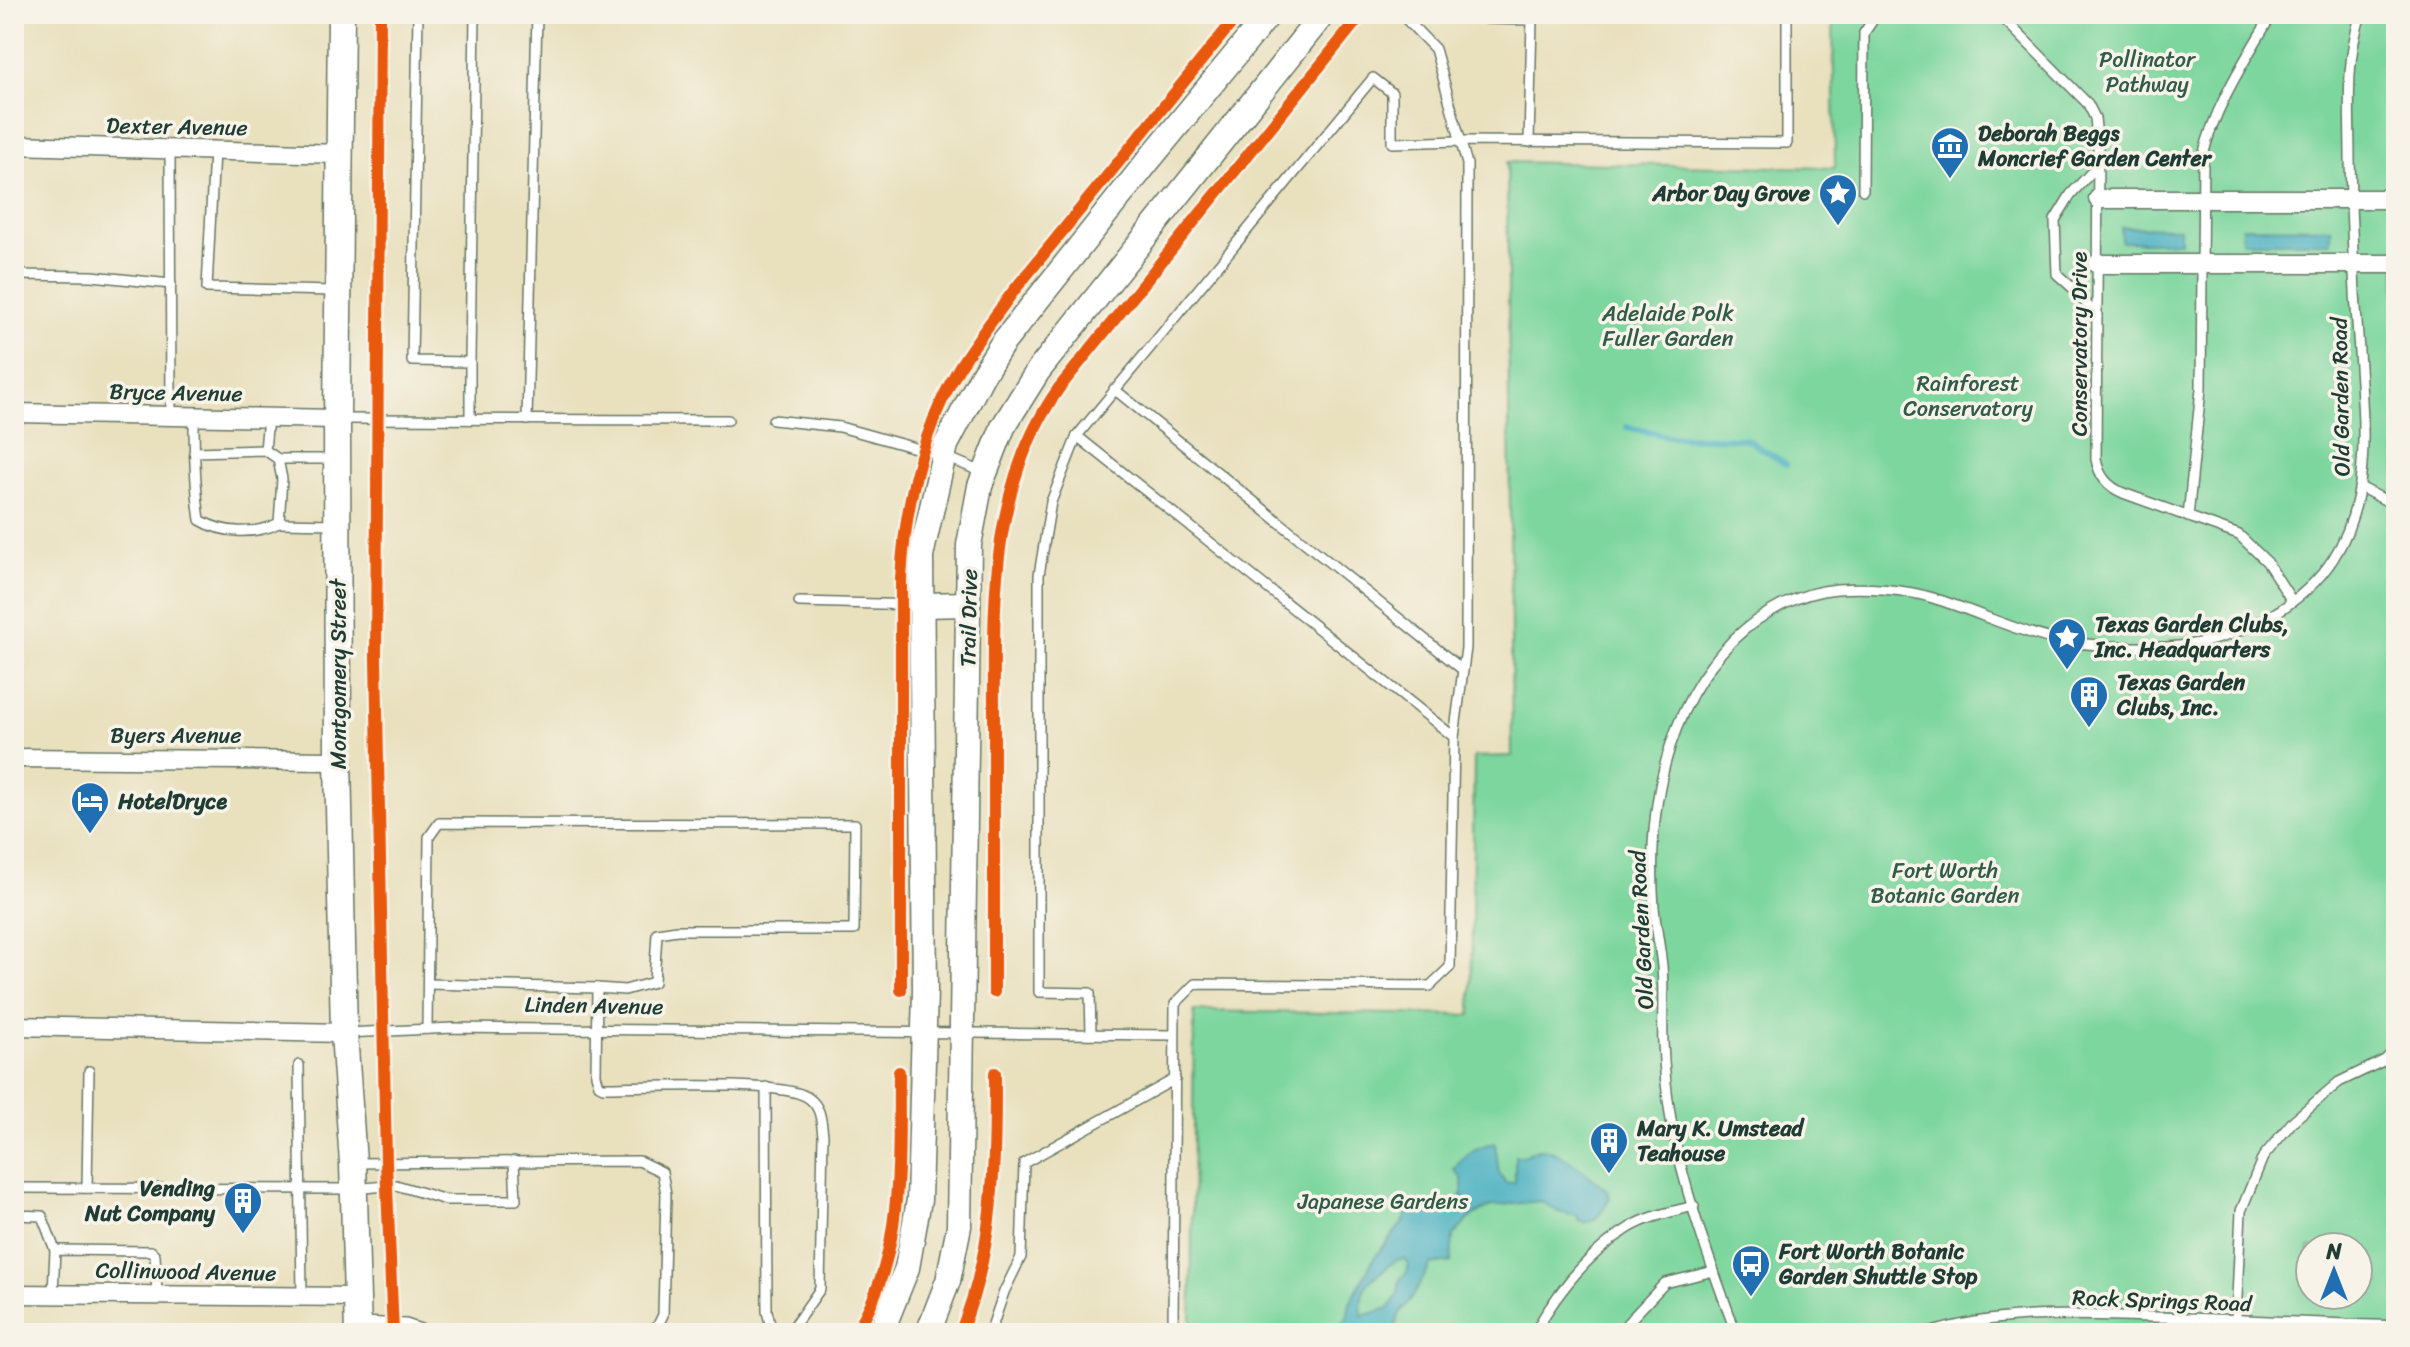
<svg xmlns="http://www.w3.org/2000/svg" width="2410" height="1347" viewBox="0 0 2410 1347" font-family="Sriracha,sans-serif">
<rect width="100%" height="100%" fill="#f7f3e8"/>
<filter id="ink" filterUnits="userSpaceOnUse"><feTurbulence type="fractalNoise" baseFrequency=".0125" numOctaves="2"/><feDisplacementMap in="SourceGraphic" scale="16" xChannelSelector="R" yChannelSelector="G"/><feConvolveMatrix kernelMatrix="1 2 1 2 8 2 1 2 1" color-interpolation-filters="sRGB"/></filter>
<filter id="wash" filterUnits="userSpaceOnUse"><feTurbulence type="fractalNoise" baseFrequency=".006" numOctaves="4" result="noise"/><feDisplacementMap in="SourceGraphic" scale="32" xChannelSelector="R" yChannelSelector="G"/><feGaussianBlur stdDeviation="1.8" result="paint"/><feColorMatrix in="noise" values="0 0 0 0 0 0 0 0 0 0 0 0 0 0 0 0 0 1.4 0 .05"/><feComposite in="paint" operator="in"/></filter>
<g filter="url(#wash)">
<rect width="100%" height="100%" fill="#e9e0be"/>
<!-- green -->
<path fill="#7bd69d" stroke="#4d8a68" stroke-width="2" fill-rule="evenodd" d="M1833,14H2396V1333H1191L1194,1011L1471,1015L1474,757L1512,756L1507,162L1835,168ZM2310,1247H2358V1295H2310Z"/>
<!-- water -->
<g fill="#42aec0" stroke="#30767a" stroke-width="2" fill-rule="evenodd">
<path d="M2121,227L2180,228V242H2121Z"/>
<path d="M2242,227L2331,228V242H2242Z"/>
<path d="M1495,1143L1499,1173L1506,1183L1515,1182V1156C1530,1157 1530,1150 1539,1149C1558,1147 1593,1179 1607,1190L1610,1198C1601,1210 1597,1227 1579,1221L1578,1216L1558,1212L1541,1201L1492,1206L1473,1215L1453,1236L1451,1262L1430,1265L1414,1295L1400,1313L1393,1333H1333L1347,1319L1350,1303L1374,1258L1405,1220L1408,1203L1419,1201L1432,1208L1462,1197V1179L1454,1169C1466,1154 1475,1146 1495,1143ZM1396,1260L1404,1259L1409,1264L1407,1273L1400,1279L1398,1293L1390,1308L1362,1316C1358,1278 1375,1280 1396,1260Z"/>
</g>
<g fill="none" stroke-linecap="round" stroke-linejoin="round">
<!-- stream -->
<path stroke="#42aec0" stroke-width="6" d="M1627,427L1672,437L1746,439L1786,464"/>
</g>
</g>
<g filter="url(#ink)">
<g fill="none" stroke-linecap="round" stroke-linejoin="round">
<defs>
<g id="service">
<path d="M418,14L412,361L470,362V419"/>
<path d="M1482,14L1487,19L1532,20L1529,142"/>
<path d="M1999,14L2088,104L2095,118L2098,147L2096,459C2099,476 2107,486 2123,493L2239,535L2267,562L2292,601"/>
<path d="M170,149L171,416"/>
<path d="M214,151L207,288L334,291"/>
<path d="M1863,190L1864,33L1877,14"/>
<path d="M14,275L92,276L171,284"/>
<path d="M2097,317L2076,291L2057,274L2055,220L2071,194L2098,165"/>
<path d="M470,362L475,14"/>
<path d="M1114,389L1463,670"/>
<path d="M194,417C194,452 195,485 200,520C223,534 255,535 279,523L282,479L278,459L265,450L194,452"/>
<path d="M339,419L728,420"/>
<path d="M527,420L537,14"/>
<path d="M773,420L840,427L944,456L982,472"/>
<path d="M1077,436L1454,737"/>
<path d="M265,450L268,418"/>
<path d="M278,459H334"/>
<path d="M2360,487L2396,506"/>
<path d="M2188,517L2201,389L2203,156C2215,105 2246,59 2272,14"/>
<path d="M279,523L335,524"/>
<path d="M799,602L919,605"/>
<path d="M428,984L597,988L596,1075L599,1085L603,1087C641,1087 782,1080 807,1097C821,1106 821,1119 823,1135L820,1289L794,1326L785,1333"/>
<path d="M427,1029L429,837L439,823L855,824L854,930H677L657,933L654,982L625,990L597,988"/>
<path d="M346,1033L453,1028L1174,1035"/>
<path d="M1091,1033L1090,993L1039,992V575L1051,502L1077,436L1373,78L1392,93V143L1459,141L1787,143V14"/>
<path d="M299,1065L302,1296"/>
<path d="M766,1087L767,1311L771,1328L775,1333"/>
<path d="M355,1163L639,1161L662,1172L666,1194L663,1315L654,1333"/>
<path d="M14,1188L354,1189L396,1185L446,1200H516L514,1161"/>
<path d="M87,1188L89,1071"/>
<path d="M14,1215L42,1216L55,1250"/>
<path d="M53,1294L55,1250L151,1251L155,1255L157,1295"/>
<path d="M2236,1319L2241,1211L2263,1157L2294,1120L2339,1082L2385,1060L2396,1049"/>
<path d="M361,1322L406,1324L432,1333"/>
<path d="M990,1333L1004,1292L1021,1257L1024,1163L1175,1079"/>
<path d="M1173,1333L1175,1004L1195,984L1430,986L1450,967L1454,737L1466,648L1467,164L1435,49L1401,14"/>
<path d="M1534,1333C1557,1293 1588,1253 1629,1228C1648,1216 1672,1212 1694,1206"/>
<path d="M1618,1333L1665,1283L1714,1271"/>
<path d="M1736,1333C1711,1264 1684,1193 1671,1120C1667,1095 1664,1069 1663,1043C1662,1018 1664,992 1662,966C1660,947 1656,928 1654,908C1647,812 1664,709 1734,639C1761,613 1799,592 1837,589C1867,587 1904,589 1933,598C1973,610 2010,629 2052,639C2070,644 2090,644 2109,646C2128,647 2148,648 2167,647C2228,644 2299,611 2333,559C2373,497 2363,421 2359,351C2354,287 2351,222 2350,158C2350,107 2345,63 2361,14"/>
<path d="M1929,1333C2002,1310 2076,1315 2152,1317C2233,1319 2315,1323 2396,1326"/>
</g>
<g id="minor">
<path d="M14,145L340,154"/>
<path d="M2098,199H2396"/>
<path d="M2097,264H2396"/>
<path d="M14,413L337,419"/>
<path d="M14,758L338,761"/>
<path d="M14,1026L344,1033"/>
<path d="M14,1294L357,1297"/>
</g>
<g id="tertiary">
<path d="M922,605L968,604"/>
<path d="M881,1333L907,1268L919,1200L925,991L921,556L946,445L982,376L1002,344L1148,161L1269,14"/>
<path d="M928,1333L948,1281L959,1226L969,545L980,486L1003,427L1038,371L1323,14"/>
</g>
<path id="secondary" d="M341,14L337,419L338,761L344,1033L353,1163L358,1333"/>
</defs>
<!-- service casing -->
<use href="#service" stroke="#667664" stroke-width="12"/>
<!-- minor casing -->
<use href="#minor" stroke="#667664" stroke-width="21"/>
<!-- tertiary casing -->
<use href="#tertiary" stroke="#667664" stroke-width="27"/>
<!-- secondary casing -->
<use href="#secondary" stroke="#667664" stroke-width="29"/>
<!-- service -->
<use href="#service" stroke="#fff" stroke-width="9"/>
<!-- minor -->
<use href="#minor" stroke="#fff" stroke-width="18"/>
<!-- tertiary -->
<use href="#tertiary" stroke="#fff" stroke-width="24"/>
<!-- secondary -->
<use href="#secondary" stroke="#fff" stroke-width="26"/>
<defs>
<g id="cycleway">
<path d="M380,14L376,659L386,1162L393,1333"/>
<path d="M901,990V579C905,505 921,432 959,368C975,342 995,317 1012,293L1239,14"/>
<path d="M994,992C994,910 994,829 994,747C995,623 983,495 1059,388L1362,14"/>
<path d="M855,1333C905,1257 898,1158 899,1072"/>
<path d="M960,1333C995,1251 995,1161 995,1073"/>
</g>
</defs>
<!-- cycleway casing -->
<use href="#cycleway" stroke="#f7f3e8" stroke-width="17"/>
<!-- cycleway -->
<use href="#cycleway" stroke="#e8590c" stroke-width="12"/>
</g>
</g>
<!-- icons -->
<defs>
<symbol id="museum-pin" viewBox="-11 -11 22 30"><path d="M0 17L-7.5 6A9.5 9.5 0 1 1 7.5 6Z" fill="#1f6fb2" stroke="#f7f3e8"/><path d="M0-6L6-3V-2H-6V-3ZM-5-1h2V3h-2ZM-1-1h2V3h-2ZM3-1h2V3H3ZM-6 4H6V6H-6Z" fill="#fff"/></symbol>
<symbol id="sight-pin" viewBox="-11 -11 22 30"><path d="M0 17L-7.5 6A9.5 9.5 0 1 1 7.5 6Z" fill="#1f6fb2" stroke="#f7f3e8"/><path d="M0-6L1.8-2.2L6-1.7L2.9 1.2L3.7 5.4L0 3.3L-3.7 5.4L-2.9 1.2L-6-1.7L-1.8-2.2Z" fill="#fff"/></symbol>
<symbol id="building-pin" viewBox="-11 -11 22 30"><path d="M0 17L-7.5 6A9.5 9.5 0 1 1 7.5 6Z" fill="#1f6fb2" stroke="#f7f3e8"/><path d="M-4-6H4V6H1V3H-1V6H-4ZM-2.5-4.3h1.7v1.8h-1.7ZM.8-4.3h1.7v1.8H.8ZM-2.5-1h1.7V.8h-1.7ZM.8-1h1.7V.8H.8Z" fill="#fff"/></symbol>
<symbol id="hotel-pin" viewBox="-11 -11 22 30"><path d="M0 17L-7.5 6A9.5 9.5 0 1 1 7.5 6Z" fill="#1f6fb2" stroke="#f7f3e8"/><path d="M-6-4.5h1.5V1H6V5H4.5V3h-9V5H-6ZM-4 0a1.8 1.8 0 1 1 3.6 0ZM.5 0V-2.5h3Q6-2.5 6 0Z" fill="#fff"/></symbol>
<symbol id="bus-pin" viewBox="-11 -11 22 30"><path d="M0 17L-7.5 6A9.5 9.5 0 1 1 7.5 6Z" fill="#1f6fb2" stroke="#f7f3e8"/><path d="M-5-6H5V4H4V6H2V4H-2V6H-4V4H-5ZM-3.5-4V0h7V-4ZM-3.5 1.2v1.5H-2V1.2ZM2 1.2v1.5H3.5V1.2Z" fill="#fff"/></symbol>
</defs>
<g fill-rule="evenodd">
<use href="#museum-pin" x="1928" y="124" width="44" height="60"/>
<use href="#sight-pin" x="1816" y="171" width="44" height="60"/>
<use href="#sight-pin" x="2045" y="615" width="44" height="60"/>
<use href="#building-pin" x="2067" y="673" width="44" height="60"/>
<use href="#hotel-pin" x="68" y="779" width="44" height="60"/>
<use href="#building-pin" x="1587" y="1119" width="44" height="60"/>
<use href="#building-pin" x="221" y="1179" width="44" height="60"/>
<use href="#bus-pin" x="1729" y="1242" width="44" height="60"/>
</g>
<g text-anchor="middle" stroke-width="7" stroke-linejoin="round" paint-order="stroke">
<!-- park labels -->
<g font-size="22" fill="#315c49" stroke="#f7f3e8">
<text x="2147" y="67">Pollinator<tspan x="2147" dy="25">Pathway</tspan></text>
<text x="1668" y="321">Adelaide Polk<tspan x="1668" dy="25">Fuller Garden</tspan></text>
<text x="1968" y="391">Rainforest<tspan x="1968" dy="25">Conservatory</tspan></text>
<text x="1945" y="878">Fort Worth<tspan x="1945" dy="25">Botanic Garden</tspan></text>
<text x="1383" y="1209">Japanese Gardens</text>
</g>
<!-- street labels -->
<g font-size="22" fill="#1f3d34" stroke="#f7f3e8">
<text transform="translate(177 126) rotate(1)" y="8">Dexter Avenue</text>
<text transform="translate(2079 344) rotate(-90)" y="8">Conservatory Drive</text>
<text transform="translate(176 392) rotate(1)" y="8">Bryce Avenue</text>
<text transform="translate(2340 397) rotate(-91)" y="8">Old Garden Road</text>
<text transform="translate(968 618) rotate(-89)" y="8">Trail Drive</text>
<text transform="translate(338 674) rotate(-90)" y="8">Montgomery Street</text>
<text x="176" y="743">Byers Avenue</text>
<text transform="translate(1641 930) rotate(-93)" y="8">Old Garden Road</text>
<text transform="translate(594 1005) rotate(1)" y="8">Linden Avenue</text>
<text transform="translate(186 1271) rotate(1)" y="8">Collinwood Avenue</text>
<text transform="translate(2162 1300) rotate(2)" y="8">Rock Springs Road</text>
</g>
<!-- poi labels -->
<g font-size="22" font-weight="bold" fill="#1f3d34" stroke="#f7f3e8" text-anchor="start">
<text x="1978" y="141">Deborah Beggs<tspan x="1978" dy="25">Moncrief Garden Center</tspan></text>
<text x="1810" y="201" text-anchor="end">Arbor Day Grove</text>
<text x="2095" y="632">Texas Garden Clubs,<tspan x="2095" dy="25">Inc. Headquarters</tspan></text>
<text x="2117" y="690">Texas Garden<tspan x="2117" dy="25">Clubs, Inc.</tspan></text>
<text x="118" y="809">HotelDryce</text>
<text x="1637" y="1136">Mary K. Umstead<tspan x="1637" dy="25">Teahouse</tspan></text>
<text x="215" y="1196" text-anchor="end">Vending<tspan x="215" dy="25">Nut Company</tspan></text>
<text x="1779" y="1259">Fort Worth Botanic<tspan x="1779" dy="25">Garden Shuttle Stop</tspan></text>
</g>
</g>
<!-- margin -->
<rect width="2410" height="1347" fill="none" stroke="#f7f3e8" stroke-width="48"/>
<!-- north arrow -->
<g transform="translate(2334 1271)"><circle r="38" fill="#f7f3e8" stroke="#a1aaa0" stroke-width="2"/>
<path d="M0-6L14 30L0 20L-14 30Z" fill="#1f6fb2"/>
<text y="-12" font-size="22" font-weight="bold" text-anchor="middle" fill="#1f3d34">N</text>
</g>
</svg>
